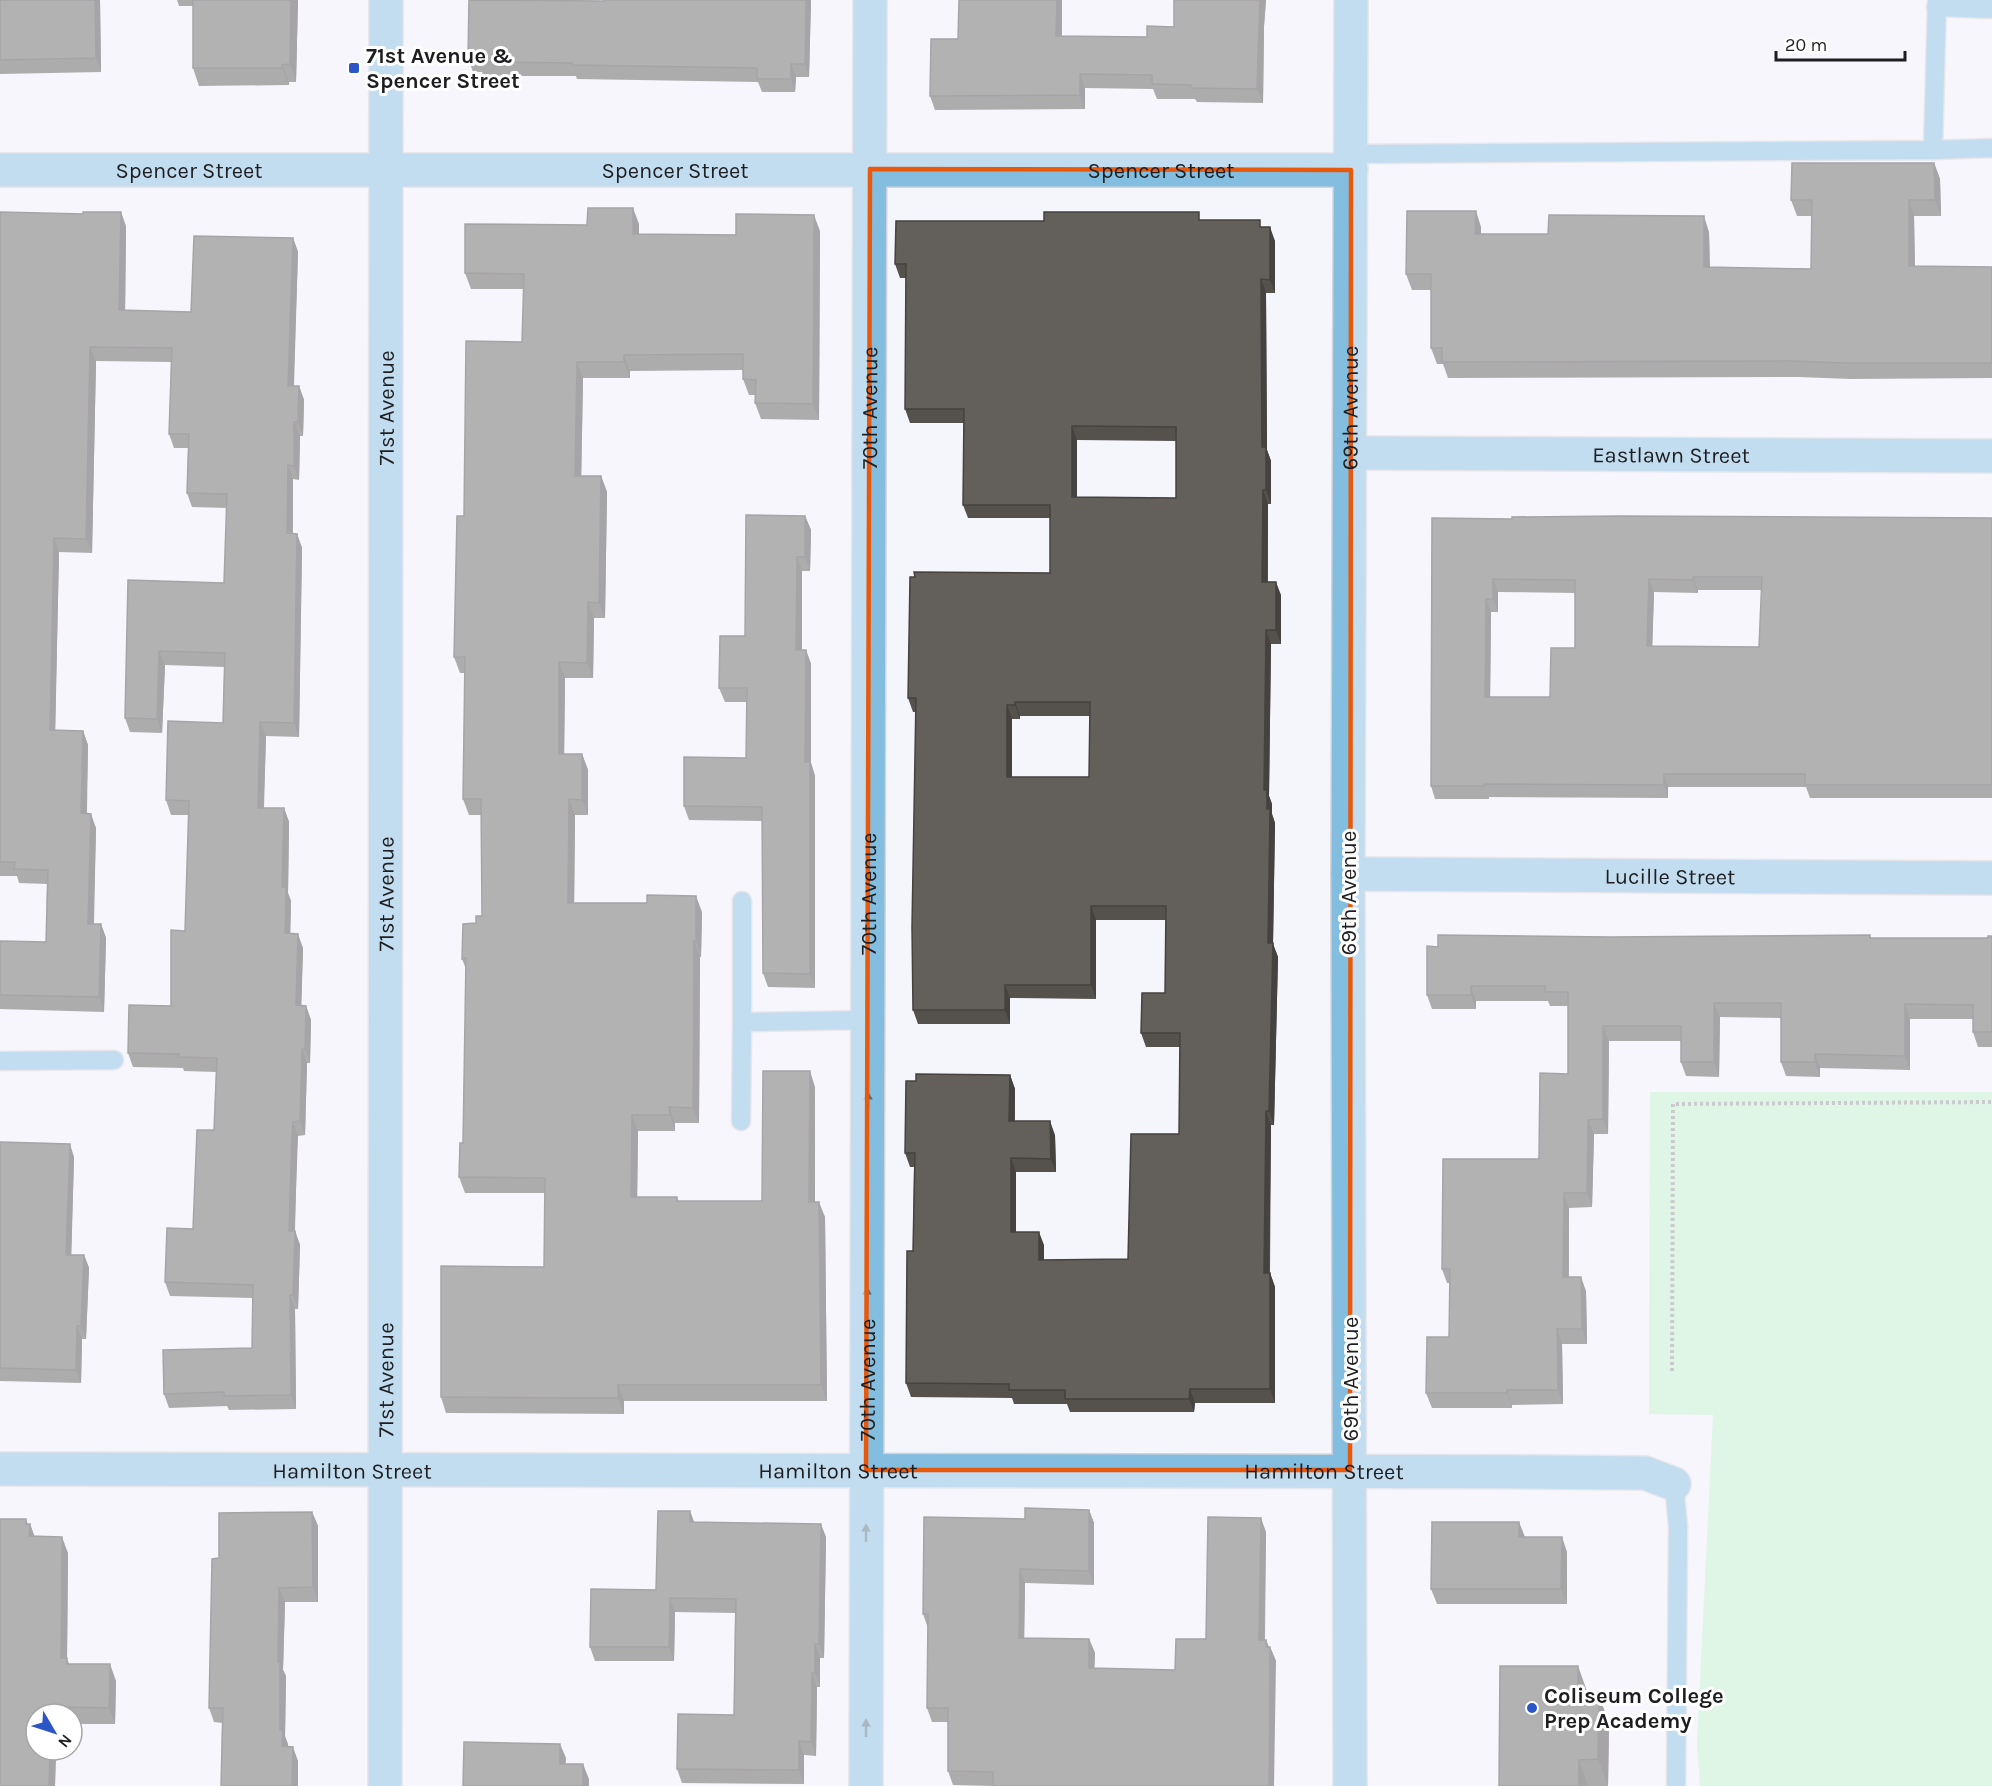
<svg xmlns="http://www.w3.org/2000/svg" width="1992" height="1786" viewBox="0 0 1992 1786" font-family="Karla,sans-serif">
<rect width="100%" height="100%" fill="#f5f5fc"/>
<!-- green -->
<path fill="#c3f3cb" d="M1650,1092H1992V1786H1700L1697,1744L1713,1415L1649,1414Z"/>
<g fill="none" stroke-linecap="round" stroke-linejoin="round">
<defs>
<g id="service">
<path d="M1936,7L1992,9"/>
<path d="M1933,150L1992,148"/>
<path d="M1350,154L1933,150L1937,0"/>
<path d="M742,1022V901"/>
<path d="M0,1061L114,1060"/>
<path d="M741,1121L742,1022L868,1020"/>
<path d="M1674,1484L1678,1526L1676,1786"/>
</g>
<g id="minor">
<path id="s1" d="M0,170H1351"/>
<path id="s2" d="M1350,453L1992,456"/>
<path id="s3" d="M1348,874L1992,878"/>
<path id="s4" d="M0,1469C549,1473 1097,1467 1645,1473L1674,1484"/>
<path id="s5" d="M385,1786L386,0"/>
<path id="s6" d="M866,1786L870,0"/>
<path id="s7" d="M1350,1786L1348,874L1351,0"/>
</g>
</defs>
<!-- service casing -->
<use href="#service" stroke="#d3d3d9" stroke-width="21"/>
<!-- minor casing -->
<use href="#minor" stroke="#d3d3d9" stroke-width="36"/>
<!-- path -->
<path stroke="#949499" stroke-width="4" stroke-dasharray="3 3" stroke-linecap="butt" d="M1672,1371L1673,1104L1992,1102"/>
<!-- service -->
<use href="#service" stroke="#83bee0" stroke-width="18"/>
<!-- minor -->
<use href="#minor" stroke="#83bee0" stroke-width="33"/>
</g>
<!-- wall -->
<g fill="#55524e" fill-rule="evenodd">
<path d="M0,0H100L101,72L0,74Z"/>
<path d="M177,0H298L296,82H289V85L199,86L193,68V6H179Z"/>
<path d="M469,0L604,1V0H811L809,77H796L795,92H762L758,82L577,79L576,76H483L482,72H473L468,58Z"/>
<path d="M959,0H1062V36L1147,37L1174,27V0H1268H1266L1264,26L1263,103L1197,102L1195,99H1157L1153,89L1085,88V109L935,110L930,96L958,39Z"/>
<path d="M1934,163L1940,179L1941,216H1914L1915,266L1992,267V378L1851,379L1798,377L1448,378L1443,364H1437L1431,348V290H1412L1406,274L1481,227V234H1548L1709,232L1710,267L1811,269L1812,216H1797L1791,200Z"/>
<path d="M0,212L126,226L125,310L191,312L293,238L298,252L294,386H299L304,400L303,436H300L299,480L293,479V533L297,534L302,548L299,737L266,736L264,808H284L289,822L288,893L291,901L290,934L303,948L301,1006H306L311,1020L310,1063H307L305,1135L298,1136L297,1147L295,1231L300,1245L298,1309H295L296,1409L229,1410L227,1406L169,1408L164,1394L252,1348L253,1298L170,1296L165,1282L193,1229L214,1130L216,1072L184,1071L183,1068L133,1067L128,1053L171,1006L185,931L189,815H171L166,800L223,723L224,667L165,665L162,733L130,732L125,718L128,580L224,583L227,508L192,507L187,493L188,448H174L169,434L171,362L96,361L92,553L59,552L55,730L83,731L88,745L87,813L96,828L94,924H101L106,938L104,1012L0,1009V941L46,942L47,884L19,883L17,876H0Z"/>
<path d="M1202,220L1263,227L1275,241V293H1266L1267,450L1271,461V504H1268V582L1281,595V644H1271L1269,796L1272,804V814L1275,823L1273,944L1278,957L1274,1125H1271L1270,1273L1275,1287V1403H1195L1194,1412H1070L1067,1404H1014L1012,1398L911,1397L906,1383L913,1251L914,1167H910L905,1153L916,1081L1010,1075L1015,1089V1121L1055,1135L1056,1172H1016V1232L1044,1245V1260L1128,1259L1179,1134L1180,1047H1146L1141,1033L1165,993L1166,920H1096V999L1010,998V1024H918L913,1010L916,712H913L908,698L1050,573V518H968L963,505L964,423H910L905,409L906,278H900L895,264L1044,221ZM1077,440L1176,441V498L1077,497ZM1020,716H1090L1089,777H1012V719H1020Z"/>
<path d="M639,224V234L736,235L820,231L819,420L761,419L755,403V395H749L743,379V370L630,371V378H583L581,476H601L607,492L605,618H594L593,678H565L564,754H582L588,770V815H575L574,903L702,912L701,957H700L699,1123H675V1131H638L637,1197H677L678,1201H762L815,1087V1202L825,1217L827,1401H624V1414L446,1413L441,1397L544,1267L545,1193H465L459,1177L463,1143L466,969L462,959L476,923L482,916V815H469L463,799L465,673H460L454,657L464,516L522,342L524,289H471L465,273L587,225Z"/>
<path d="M805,516L811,530L810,571H802V650H806L811,664V763L815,776V988L768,987L763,973L762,821L689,820L684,806L746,758V702H725L719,688Z"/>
<path d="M1432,518L1512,519L1992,518V798H1810L1806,787H1668V798L1489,797V799H1435L1431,786ZM1698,590H1762L1759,647L1652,646L1654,592L1698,593ZM1498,592L1575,593V648L1550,697H1490L1491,612H1498Z"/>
<path d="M1870,935L1871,938H1988L1992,936V1047H1978L1973,1032V1019H1910V1070L1820,1068V1077L1786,1076L1781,1062V1018L1720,1017L1719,1077L1686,1076L1681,1062V1041H1609L1608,1134H1594L1592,1207L1569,1208V1277L1586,1291L1587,1344H1562L1563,1404L1512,1405V1408H1432L1426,1393L1449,1337L1450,1283H1447L1442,1269L1539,1159L1568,1074V1006H1550L1548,1001H1476V1009H1432L1427,995L1438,947L1610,937Z"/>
<path d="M0,1142L74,1157L71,1255H84L89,1268L86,1339H82L81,1383L0,1381Z"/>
<path d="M1089,1510L1094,1523V1585L1025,1583L1024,1638L1089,1639L1095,1653L1094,1668L1175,1670L1206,1639L1266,1532L1265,1640H1266L1269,1647H1270L1276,1661L993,1786L953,1785L948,1771V1722H932L927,1708L928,1628L923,1614L1025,1519Z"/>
<path d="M690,1511L694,1522L826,1537L824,1658H820V1687H817L816,1756L804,1755V1784L682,1783L677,1769L734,1715L735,1613L675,1612L674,1661H595L590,1647L656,1590Z"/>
<path d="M312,1512L318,1526V1602H285L283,1670L286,1676L285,1736L288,1747L298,1761V1786H221L222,1723L214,1722L209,1708L219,1558Z"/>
<path d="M28,1524H30L34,1536L68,1553L67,1659L69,1664L116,1681L115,1724H75L74,1738H72V1714H36V1750H56L55,1786H0Z"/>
<path d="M1525,1537L1567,1552V1604H1437L1431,1589Z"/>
<path d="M1588,1694V1695L1599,1696L1609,1723L1608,1786H1499Z"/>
</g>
<!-- shaded-wall -->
<g fill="#454240">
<path d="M95,0H100L101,72L96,58Z"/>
<path d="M291,0H298L296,82L290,64Z"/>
<path d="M806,0H811L809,77L805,64Z"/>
<path d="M1057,0H1062L1061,50L1056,36Z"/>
<path d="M1260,0H1266L1264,26L1263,103L1257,89Z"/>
<path d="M791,64L796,77L795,92L791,79Z"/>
<path d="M282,65L289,82V85L282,68Z"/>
<path d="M1080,74L1085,88V109L1080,95Z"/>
<path d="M1934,163L1940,179L1941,216L1935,200Z"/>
<path d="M1909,200L1914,216L1915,282L1909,266Z"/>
<path d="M633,208L639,224V250L633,234Z"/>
<path d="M1476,211L1481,227V249L1475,234Z"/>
<path d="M121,212L126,226L125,324L119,310Z"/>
<path d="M814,215L820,231L819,420L813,404Z"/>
<path d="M1704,216L1709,232L1710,283L1704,267Z"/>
<path d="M1270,227L1275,241V293L1270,280Z"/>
<path d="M293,238L298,252L293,400L288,386Z"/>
<path d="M1261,279L1266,293L1267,450L1271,461V504L1266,490L1262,447Z"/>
<path d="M90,347L96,361L92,553L86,539Z"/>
<path d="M624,355L630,371V378L624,362Z"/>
<path d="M577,362L583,378L581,491L575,476Z"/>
<path d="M299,386L304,400L303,436L298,422Z"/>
<path d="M294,422L300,436L299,480L294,466Z"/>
<path d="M1072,426L1077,440V511L1072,497Z"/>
<path d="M288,465L293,479L292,547L287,533Z"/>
<path d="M601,476L607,492L605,618L599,603Z"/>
<path d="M1263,490L1268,504L1267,595L1262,582Z"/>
<path d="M805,516L811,530L810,571L805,557Z"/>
<path d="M297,534L302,548L299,737L294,723Z"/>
<path d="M54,538L59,552L55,744L50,730Z"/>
<path d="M797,557L802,571V664L796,650Z"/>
<path d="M1693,577L1698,590V593L1693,580Z"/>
<path d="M1493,579L1498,592V612L1493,599Z"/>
<path d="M1649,579L1654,592L1652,659L1647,646Z"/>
<path d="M1276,582L1281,595V644L1276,630Z"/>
<path d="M1486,599L1491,612L1490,710L1485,697Z"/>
<path d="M588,602L594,618L593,678L587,663Z"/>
<path d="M1266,630L1271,644L1269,796L1272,804V814L1275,823L1273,944L1278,957L1274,1125L1269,1111L1267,809L1264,790Z"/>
<path d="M806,650L811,664V763L815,776V988L810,974L805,762Z"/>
<path d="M159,651L165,665L162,733L157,719Z"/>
<path d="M559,662L565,678L564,770L559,754Z"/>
<path d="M1015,702L1020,716V719L1015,705Z"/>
<path d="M1007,705L1012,719V791L1007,777Z"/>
<path d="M260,722L266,736L263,822L258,808Z"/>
<path d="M83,731L88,745L86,827L81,813Z"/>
<path d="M582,754L588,770V815L582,800Z"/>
<path d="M1664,774L1668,787V798L1664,785Z"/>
<path d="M569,799L575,815L574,919L568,903Z"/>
<path d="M284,808L289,822L288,893L291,901L290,947L285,933L282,887Z"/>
<path d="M91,814L96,828L93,938L88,924Z"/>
<path d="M696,896L702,912L701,957L696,941Z"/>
<path d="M1091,906L1096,920V999L1091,985Z"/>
<path d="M101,924L106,938L104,1012L99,997Z"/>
<path d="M298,934L303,948L301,1019L296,1005Z"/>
<path d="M694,941L700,957L699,1123L693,1108Z"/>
<path d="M1005,985L1010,998V1024L1005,1010Z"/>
<path d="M1471,986L1476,1001V1009L1471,995Z"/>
<path d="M1714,1003L1720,1017L1719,1077L1714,1062Z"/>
<path d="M1905,1004L1910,1019V1070L1905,1056Z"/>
<path d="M306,1006L311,1020L310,1063L305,1049Z"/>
<path d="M1603,1026L1609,1041L1608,1134L1603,1119Z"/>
<path d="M302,1049L307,1063L305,1135L300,1121Z"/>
<path d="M1815,1054L1820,1068V1077L1815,1062Z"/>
<path d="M810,1071L815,1087V1217L809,1202Z"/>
<path d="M1010,1075L1015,1089L1014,1135L1009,1121Z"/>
<path d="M669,1107L675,1123V1131L670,1115Z"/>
<path d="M1266,1111L1271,1125L1269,1286L1264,1273Z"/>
<path d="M632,1115L638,1131L637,1213L631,1197Z"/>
<path d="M1588,1120L1594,1134L1592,1207L1587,1193Z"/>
<path d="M1050,1121L1055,1135L1056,1172L1051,1159Z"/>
<path d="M293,1122L298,1136L294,1245L289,1231Z"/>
<path d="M70,1144L74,1157L71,1268L66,1255Z"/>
<path d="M1011,1158L1016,1172V1246L1011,1232Z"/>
<path d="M1564,1193L1569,1208L1568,1292L1563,1277Z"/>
<path d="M819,1202L825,1217L827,1401L821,1385Z"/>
<path d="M295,1231L300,1245L298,1309L293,1295Z"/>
<path d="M1039,1232L1044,1245V1273L1039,1260Z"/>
<path d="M84,1255L89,1268L86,1339L81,1326Z"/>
<path d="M1270,1273L1275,1287V1403L1270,1389Z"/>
<path d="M1581,1277L1586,1291L1587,1344L1582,1329Z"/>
<path d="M290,1295L295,1309L296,1409L291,1395Z"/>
<path d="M77,1326L82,1339L81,1383L76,1370Z"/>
<path d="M1557,1329L1562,1344L1563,1404L1558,1390Z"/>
<path d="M618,1385L624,1401V1414L618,1398Z"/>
<path d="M1190,1389L1195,1403L1194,1412L1189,1399Z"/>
<path d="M1507,1390L1512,1405V1408L1507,1393Z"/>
<path d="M1089,1510L1094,1523V1585L1089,1571Z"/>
<path d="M690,1511L695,1525L690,1522Z"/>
<path d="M312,1512L318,1526V1602L313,1587Z"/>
<path d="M1261,1518L1266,1532L1264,1654L1259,1640Z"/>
<path d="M26,1519L29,1528L30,1524L36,1540L29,1536L26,1524Z"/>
<path d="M1519,1522L1525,1537H1519Z"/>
<path d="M821,1524L826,1537L824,1658L819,1644Z"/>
<path d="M62,1537L68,1553L67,1659L73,1675L61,1658Z"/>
<path d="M1562,1537L1567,1552V1604L1561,1589Z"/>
<path d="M1020,1569L1025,1583L1024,1652L1019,1638Z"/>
<path d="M279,1588L285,1602L283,1670L286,1676L285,1736L288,1744V1761L282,1746L280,1730L278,1662Z"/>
<path d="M670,1598L675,1612L674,1661L669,1647Z"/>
<path d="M1089,1639L1095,1653L1094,1682L1089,1668Z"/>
<path d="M1266,1640L1270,1651V1647L1276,1661L1274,1786H1269Z"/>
<path d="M815,1644L820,1658V1687L815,1673Z"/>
<path d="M110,1664L116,1681L115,1724L109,1708Z"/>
<path d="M1578,1666L1588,1694V1723L1578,1695Z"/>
<path d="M812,1673L817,1687L816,1756L811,1742Z"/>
<path d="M1599,1696L1609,1723L1608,1786L1598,1759Z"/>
<path d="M72,1717L75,1724L74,1738L72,1731Z"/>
<path d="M799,1741L804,1755V1784L799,1770Z"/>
<path d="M560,1744L566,1758L565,1778L560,1764Z"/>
<path d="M293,1747L298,1761V1786H292Z"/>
<path d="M50,1750H56L55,1786H49Z"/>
<path d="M1579,1760L1588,1786H1579Z"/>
<path d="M583,1764L589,1779V1786H583Z"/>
</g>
<!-- building -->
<g fill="#635f5b" stroke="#454240" stroke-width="1.5" fill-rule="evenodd">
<path d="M0,0H95L96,58L0,60Z"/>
<path d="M193,0H291L290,64L282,65V68H193Z"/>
<path d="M469,0L604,1V0H806L805,64H791V79H757V68L572,65V63L478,62V59L468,58Z"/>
<path d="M959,0H1057L1056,36L1147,37V26L1174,27V0H1260L1257,89L1191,88V85L1152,84V75L1080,74V95L930,96L931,39H958Z"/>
<path d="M1792,163H1934L1935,200H1909V266L1992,267V363H1845L1792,361L1442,362V348H1431V274H1406L1407,211H1476L1475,234H1548L1549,215L1704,216V267L1811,269L1812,200H1791Z"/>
<path d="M588,208H633V234L736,235V214L814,215L813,404L755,403L756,380L743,379V354L624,355V362H577L575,476H601L599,603L588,602L587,663L559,662V754H582V800L569,799L568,903H647V895L696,896V941H694L693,1108L669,1107L670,1115H632L631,1197H677V1201H762L763,1071H810L809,1202H819L821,1385H618V1398L441,1397V1266L544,1267L545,1178L459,1177L460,1143H463L466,958L462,959L463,924L476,923V916H482L481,799H463L465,657H454L457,516H464L466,341L522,342L524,274L465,273V224L587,225Z"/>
<path d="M0,212L83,214V212H121L119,310L191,312L194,236L293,238L288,386H299L298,422H294V466L288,465L287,533L297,534L294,723L260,722L258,808H284L282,887H286L285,933L298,934L296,1005L306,1006L305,1049H302L300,1121L293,1122L292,1133L289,1231H295L293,1295H290L291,1395L224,1396V1392L164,1394L163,1350L252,1348L253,1285L165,1282L167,1228L193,1229L197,1130H214L217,1058L179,1057V1054L128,1053L129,1005L171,1006V930L185,931L189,801L166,800L168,721L223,723L225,653L159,651L157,719L125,718L128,580L224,583L227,494L187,493L189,434H169L172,348L90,347L86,539L54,538L50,730L83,731L81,813L91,814L88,924H101L99,997L0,995V941L46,942L48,870L14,869L15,862H0Z"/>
<path d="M1044,212H1199V220H1260V227H1270V280L1261,279L1262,447H1266V490H1263L1262,582H1276V630H1266L1264,790H1267V809H1270L1268,943H1273L1269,1111H1266L1264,1273H1270V1389H1190L1189,1399H1065V1390H1009V1384L906,1383L907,1251H913L915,1153H905L906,1081H916V1074L1010,1075L1009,1121H1050L1051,1159L1011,1158V1232H1039V1260L1128,1259L1131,1134H1179L1180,1033H1141L1142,993H1165L1166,906H1091V985H1005V1010H913L912,927L916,698H908L910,577H915L914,572L1050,573V505H963L964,409H905L906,264H895L896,221H1044ZM1072,426L1176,427V498L1072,497ZM1015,702H1090L1089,777H1007V705H1015Z"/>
<path d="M746,515L805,516V557H797L796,650H806L805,762H810V974L763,973L762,807L684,806V757L746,758L747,688H719L720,636H745Z"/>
<path d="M1619,516L1992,518V785H1805V774H1664V785L1484,784V786H1431L1432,518L1512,519V517ZM1693,577H1762L1759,647L1647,646L1649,579L1693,580ZM1493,579L1575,580V648H1551L1550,697H1485L1486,599H1493Z"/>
<path d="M1438,935L1610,937L1870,935V938H1988V936H1992V1032H1973V1005L1905,1004V1056L1815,1054V1062H1781V1003H1714V1062H1681V1026H1603V1119L1588,1120L1587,1193H1564L1563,1277H1581L1582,1329H1557L1558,1390H1507V1393H1426L1427,1337H1449L1450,1269H1442L1443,1159H1539L1540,1073L1568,1074V992H1545V986H1471V995H1427V946L1438,947Z"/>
<path d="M0,1142L70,1144L66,1255H84L81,1326H77L76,1370L0,1368Z"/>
<path d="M1025,1508L1089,1510V1571L1020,1569L1019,1638L1089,1639V1668L1175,1670L1176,1639H1206L1208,1517L1261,1518L1259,1640H1266V1647H1270L1269,1786H993V1772L948,1771V1708H927L928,1614H923L924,1517L1025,1519Z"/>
<path d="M658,1511H690V1522L821,1524L819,1644H815V1673H812L811,1742L799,1741V1770L677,1769L678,1714L734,1715L736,1599L670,1598L669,1647H590L591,1589L656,1590Z"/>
<path d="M312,1512L313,1587L279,1588L278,1662H280V1730H283L282,1746L293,1747L292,1786H221L223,1708H209L212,1559L219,1558V1513Z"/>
<path d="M0,1519H26V1524H30L29,1536L62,1537L61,1658H67V1664H110L109,1708L69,1707L68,1714H36V1750H50L49,1786H0Z"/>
<path d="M1432,1522H1519V1537H1562L1561,1589H1431Z"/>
<path d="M1500,1666H1578V1695L1599,1696L1598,1759L1579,1760V1786H1499Z"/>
<path d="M464,1742L560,1744V1764H583V1786H463Z"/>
</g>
<!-- one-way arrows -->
<defs><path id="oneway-solid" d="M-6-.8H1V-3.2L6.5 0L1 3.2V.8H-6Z" transform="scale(1.5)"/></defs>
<g fill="#506e80">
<use href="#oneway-solid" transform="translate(868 1101) rotate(-90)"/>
<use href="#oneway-solid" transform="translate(867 1296) rotate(-90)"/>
<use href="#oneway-solid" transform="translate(866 1533) rotate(-90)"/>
<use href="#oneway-solid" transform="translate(866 1728) rotate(-90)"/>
</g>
<!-- marked area -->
<path d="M0 0H1992V1786H0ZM870,169L1351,170L1350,1470H866Z" fill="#f5f5fc" fill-opacity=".55" fill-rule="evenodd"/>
<path fill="none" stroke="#e8590c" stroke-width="4.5" stroke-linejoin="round" d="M870,169L1351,170L1350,1470H866Z"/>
<!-- markers -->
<g fill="#2c56c5" stroke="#fff" stroke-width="2">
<rect x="348" y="62" width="12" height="12" rx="3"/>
<circle cx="1532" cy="1708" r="6"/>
</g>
<g text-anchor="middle" stroke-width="6" stroke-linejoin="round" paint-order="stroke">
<!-- poi labels -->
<g font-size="22" font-weight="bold" fill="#1e1e21" stroke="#fff" text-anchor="start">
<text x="366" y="63">71st Avenue &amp;<tspan x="366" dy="25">Spencer Street</tspan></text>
<text x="1544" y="1703">Coliseum College<tspan x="1544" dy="25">Prep Academy</tspan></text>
</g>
<!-- street labels -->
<g font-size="22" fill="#1e1e21" stroke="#fff">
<text dy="8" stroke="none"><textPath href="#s1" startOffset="189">Spencer Street</textPath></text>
<text dy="8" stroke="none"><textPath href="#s1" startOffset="675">Spencer Street</textPath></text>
<text dy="8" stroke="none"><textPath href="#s1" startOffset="1161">Spencer Street</textPath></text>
<text dy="8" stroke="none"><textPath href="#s5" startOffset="1378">71st Avenue</textPath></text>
<text dy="8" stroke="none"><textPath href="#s6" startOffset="1378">70th Avenue</textPath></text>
<text dy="8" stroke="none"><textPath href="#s7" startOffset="1378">69th Avenue</textPath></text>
<text dy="8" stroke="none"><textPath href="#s2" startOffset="321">Eastlawn Street</textPath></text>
<text dy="8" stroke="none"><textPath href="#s3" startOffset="322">Lucille Street</textPath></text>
<text dy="8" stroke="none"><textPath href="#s5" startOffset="892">71st Avenue</textPath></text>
<text dy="8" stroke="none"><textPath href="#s6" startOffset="892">70th Avenue</textPath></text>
<text transform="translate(1348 893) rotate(-90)" y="8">69th Avenue</text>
<text dy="8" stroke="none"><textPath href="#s5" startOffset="406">71st Avenue</textPath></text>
<text dy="8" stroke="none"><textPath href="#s6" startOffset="406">70th Avenue</textPath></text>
<text transform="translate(1350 1379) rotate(-90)" y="8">69th Avenue</text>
<text dy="8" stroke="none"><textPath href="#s4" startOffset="838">Hamilton Street</textPath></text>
<text dy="8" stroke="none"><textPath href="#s4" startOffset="1324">Hamilton Street</textPath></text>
<text dy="8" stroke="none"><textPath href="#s4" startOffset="352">Hamilton Street</textPath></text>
</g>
</g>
<!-- north arrow -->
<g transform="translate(54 1732) rotate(129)"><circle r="28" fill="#ffffff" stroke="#a5a5a6" stroke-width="1.5"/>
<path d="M0-4.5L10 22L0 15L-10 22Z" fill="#2c56c5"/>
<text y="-9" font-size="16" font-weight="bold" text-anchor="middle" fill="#1e1e21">N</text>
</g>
<!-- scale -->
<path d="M1776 51v9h129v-9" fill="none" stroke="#1e1e21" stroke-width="3"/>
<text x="1785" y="51" font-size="18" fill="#1e1e21" stroke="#ffffff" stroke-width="4.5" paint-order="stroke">20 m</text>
</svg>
